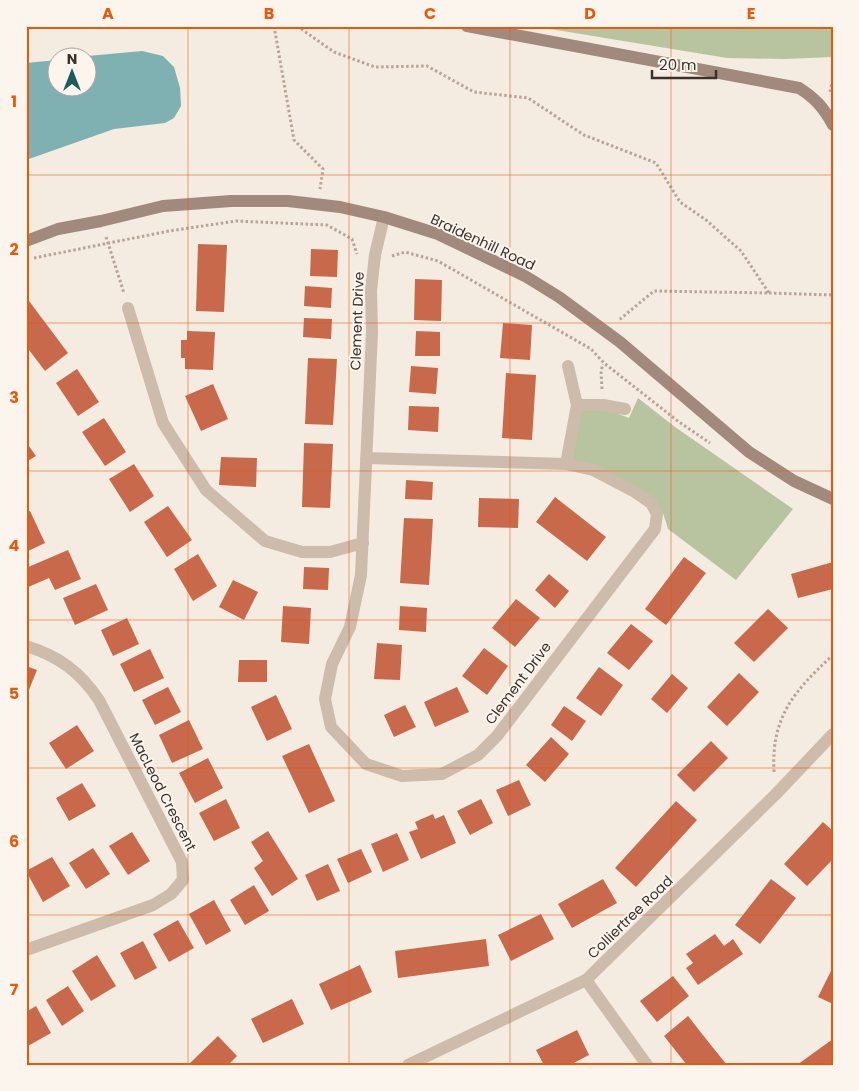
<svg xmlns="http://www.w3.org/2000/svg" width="859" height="1091" viewBox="0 0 859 1091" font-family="Poppins,sans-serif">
<rect width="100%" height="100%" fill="#f4ebe1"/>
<!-- green -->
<g fill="#b8c4a0">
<path d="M532,26H833V57L784,59L727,58Z"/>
<path d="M638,398L675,427L793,509L736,580L668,529L663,513L572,460L582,407L603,408L629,418Z"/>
</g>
<!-- water -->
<path fill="#7fb0b2" d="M142,51L163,56L174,67L180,88L181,106L174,118L165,123L114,129L26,160V63L57,60L58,88H88V58L77,57Z"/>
<!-- building -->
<g fill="#c8694b">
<path d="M198,244L227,245L224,312L196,311Z"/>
<path d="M311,249L338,250L337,277L310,276Z"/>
<path d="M415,279L442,280L441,321L414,320Z"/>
<path d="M305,286L332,288L331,308L304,306Z"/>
<path d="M26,297L68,353L45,371L26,346Z"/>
<path d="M304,318L332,319L331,339L303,337Z"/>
<path d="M503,323L532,325L530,360L500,358Z"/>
<path d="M187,331L215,332L213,370L185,369V358H181V340H187Z"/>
<path d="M416,331L440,332V356H415Z"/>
<path d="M308,358L337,359L333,425L305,424Z"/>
<path d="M411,366L438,368L436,394L409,392Z"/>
<path d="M77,369L99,402L78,416L56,383Z"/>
<path d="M506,373L536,375L532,440L502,438Z"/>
<path d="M213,384L228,419L201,431L185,396Z"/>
<path d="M409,406L439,407L438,432L408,430Z"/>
<path d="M104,418L126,452L105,466L82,432Z"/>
<path d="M26,442L36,456L26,462Z"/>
<path d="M304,443L333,444L330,508L302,507Z"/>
<path d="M221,457L257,458L256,487L219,485Z"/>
<path d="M134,464L154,496L130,512L109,479Z"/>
<path d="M406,480L433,482L432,500L405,499Z"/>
<path d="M555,497L606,537L587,561L536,522Z"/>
<path d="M479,498L519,499L518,528L478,527Z"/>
<path d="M168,506L192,540L167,557L144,522Z"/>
<path d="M30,511L45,543L26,552V512Z"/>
<path d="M404,518L433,519L429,585L400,583Z"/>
<path d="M68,550L81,579L55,590L49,578L26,588V568Z"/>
<path d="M198,554L217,586L193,601L174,569Z"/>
<path d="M684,557L706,573L666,625L645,609Z"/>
<path d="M833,562V589L798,598L791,574Z"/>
<path d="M304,567L329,568L328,590L303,589Z"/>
<path d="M549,574L569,591L555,608L535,590Z"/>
<path d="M233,580L258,592L244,620L219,607Z"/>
<path d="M96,584L108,610L75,625L63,598Z"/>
<path d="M516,599L540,618L515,647L492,628Z"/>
<path d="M283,606L311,608L309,644L281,642Z"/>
<path d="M400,606L427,608L426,632L399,630Z"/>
<path d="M768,609L788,628L754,662L734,643Z"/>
<path d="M127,618L139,644L113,656L101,630Z"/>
<path d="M631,624L653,641L629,670L607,653Z"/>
<path d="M377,643L402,645L400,680L374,679Z"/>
<path d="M484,648L508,666L487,695L462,676Z"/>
<path d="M150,649L164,678L134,692L120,664Z"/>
<path d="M239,660H267V682H238Z"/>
<path d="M26,666L37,670L26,697Z"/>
<path d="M599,667L623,685L601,716L576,698Z"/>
<path d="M739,673L759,692L727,726L707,707Z"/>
<path d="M672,674L688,688L667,713L651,699Z"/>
<path d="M168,687L181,712L155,725L142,700Z"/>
<path d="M457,687L469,712L435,727L424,702Z"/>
<path d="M276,695L292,729L267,741L251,707Z"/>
<path d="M405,705L416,727L394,737L384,715Z"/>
<path d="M564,706L586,721L572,741L551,725Z"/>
<path d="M189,720L203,749L172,763L159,735Z"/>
<path d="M77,725L94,751L66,769L49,743Z"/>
<path d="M551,737L569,754L545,782L526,765Z"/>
<path d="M711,741L728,758L694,792L677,775Z"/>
<path d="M309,744L335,801L309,813L282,756Z"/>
<path d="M208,758L223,788L195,803L179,773Z"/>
<path d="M519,780L531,805L508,816L496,790Z"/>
<path d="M82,783L96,806L69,821L56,798Z"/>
<path d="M226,799L240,828L214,841L199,813Z"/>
<path d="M481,799L493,823L470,835L457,811Z"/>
<path d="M676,801L697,820L636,887L615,868Z"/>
<path d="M433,814L435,819L444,815L456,843L421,859L409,832L418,829L415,822Z"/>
<path d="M823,822L833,831V859L807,886L784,864Z"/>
<path d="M268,831L298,879L272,896L254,868L263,861L251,842Z"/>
<path d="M132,832L150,861L128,875L109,846Z"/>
<path d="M397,833L409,860L383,872L371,844Z"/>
<path d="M93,848L110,874L86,889L69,863Z"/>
<path d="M361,849L372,872L348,883L337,859Z"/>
<path d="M52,857L70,886L43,902L26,871Z"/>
<path d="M328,864L340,891L317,901L305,875Z"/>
<path d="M603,879L617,903L572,928L558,904Z"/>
<path d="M771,879L796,898L760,944L735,925Z"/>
<path d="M254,885L269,911L245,925L230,900Z"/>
<path d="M214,900L231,931L206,945L189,914Z"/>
<path d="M541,914L554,939L511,961L498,935Z"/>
<path d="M178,920L194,948L169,962L153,934Z"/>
<path d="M715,934L724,946L733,939L743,954L698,985L686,968L693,963L686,954Z"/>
<path d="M486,939L489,966L398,978L395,951Z"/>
<path d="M143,941L157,968L135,980L120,953Z"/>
<path d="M97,955L116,986L91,1001L72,971Z"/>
<path d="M360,965L372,992L331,1010L319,984Z"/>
<path d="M831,971L833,972V1004L818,997Z"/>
<path d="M673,976L689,996L657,1022L640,1001Z"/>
<path d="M68,986L84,1011L62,1026L46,1000Z"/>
<path d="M292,999L304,1024L263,1043L251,1019Z"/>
<path d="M36,1006L51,1033L26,1047V1012Z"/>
<path d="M688,1016L710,1044L727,1065H687L664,1036Z"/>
<path d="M577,1030L589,1055L570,1065H544L536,1050Z"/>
<path d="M218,1036L237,1056L228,1065H188Z"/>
<path d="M833,1039V1065H797L819,1049Z"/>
</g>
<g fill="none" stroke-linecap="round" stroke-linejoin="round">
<!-- path -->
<g stroke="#b9a596" stroke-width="3" stroke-dasharray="2.5 2.5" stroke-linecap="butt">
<path d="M274,26L294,140L323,169L320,189"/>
<path d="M297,26L334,52L375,67L427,66L474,92L528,98L584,135L656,163L680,202L706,220L741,251L769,293L654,291L619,320"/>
<path d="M830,92L833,78"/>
<path d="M106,237L124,293"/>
<path d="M392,256L405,252L438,261L591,349L604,363L679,422L710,443"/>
<path d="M34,258L169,231L236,221L327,225L352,239L357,254"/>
<path d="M769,293L833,295"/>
<path d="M602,389L601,371L603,364"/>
<path d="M774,772C771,717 794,691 833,655"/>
</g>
<!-- street -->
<g stroke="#cdbbac" stroke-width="12">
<path d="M128,308L163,423L206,490L265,541L302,552H330L363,543"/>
<path d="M577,405H603L625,409"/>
<path d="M366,458L566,464L593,470L635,492L651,503L657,514L655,529L497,736L478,755L442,774L402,776L366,764L331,727L325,699L332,664L350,627L361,575L372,332L371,290L375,255L384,217"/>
<path d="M566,464L577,405L568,366"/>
<path d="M26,646C59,656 80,672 99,700L182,862L183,880L171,894L153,905L26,950"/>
<path d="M586,980L647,1065"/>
<path d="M408,1065L586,980L775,795L833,734"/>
</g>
<!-- secondary -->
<g stroke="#a18a7d" stroke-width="12">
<path d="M467,26L799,88C815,98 824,108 833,125"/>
<path d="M26,241L58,229L101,221L163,206L231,201H288L340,207L384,217L438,234L525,276L559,297L620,342L749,452L794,481L833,499"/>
</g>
</g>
<!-- grid -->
<path fill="none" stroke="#e8590c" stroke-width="1" stroke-opacity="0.55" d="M188,26V1065M349,26V1065M510,26V1065M671,26V1065M26,175H833M26,323H833M26,471H833M26,620H833M26,768H833M26,915H833"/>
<g text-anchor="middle" stroke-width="4" stroke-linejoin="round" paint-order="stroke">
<!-- street labels -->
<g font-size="14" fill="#3b302b" stroke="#fbf5ee">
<text transform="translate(483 242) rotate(25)" y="5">Braidenhill Road</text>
<text transform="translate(357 321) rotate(-88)" y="5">Clement Drive</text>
<text transform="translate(518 683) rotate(-53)" y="5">Clement Drive</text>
<text transform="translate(163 792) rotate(63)" y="5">MacLeod Crescent</text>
<text transform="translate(630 917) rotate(-44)" y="5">Colliertree Road</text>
</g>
</g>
<!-- border -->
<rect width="859" height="1091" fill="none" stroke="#fbf5ee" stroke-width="55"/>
<!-- north arrow -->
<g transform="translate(72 72)"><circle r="24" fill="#fbf5ee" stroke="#aea6a0"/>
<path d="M0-4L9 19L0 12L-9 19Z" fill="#1f5a5e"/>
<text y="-8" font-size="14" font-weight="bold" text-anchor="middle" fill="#3b302b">N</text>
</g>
<!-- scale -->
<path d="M652 70v8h64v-8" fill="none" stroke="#3b302b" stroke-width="2.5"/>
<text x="659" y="70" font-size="15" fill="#3b302b" stroke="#fbf5ee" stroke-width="4" paint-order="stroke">20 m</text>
<rect x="28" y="28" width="804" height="1036" fill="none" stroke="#e8590c" stroke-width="2"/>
<g font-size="16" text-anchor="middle" font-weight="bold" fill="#e8590c">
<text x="108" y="19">A</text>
<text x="269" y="19">B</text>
<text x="430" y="19">C</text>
<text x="590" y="19">D</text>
<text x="751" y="19">E</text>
<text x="14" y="107">1</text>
<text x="14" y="255">2</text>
<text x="14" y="403">3</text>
<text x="14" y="551">4</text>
<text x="14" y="699">5</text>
<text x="14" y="847">6</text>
<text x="14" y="995">7</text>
</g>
</svg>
